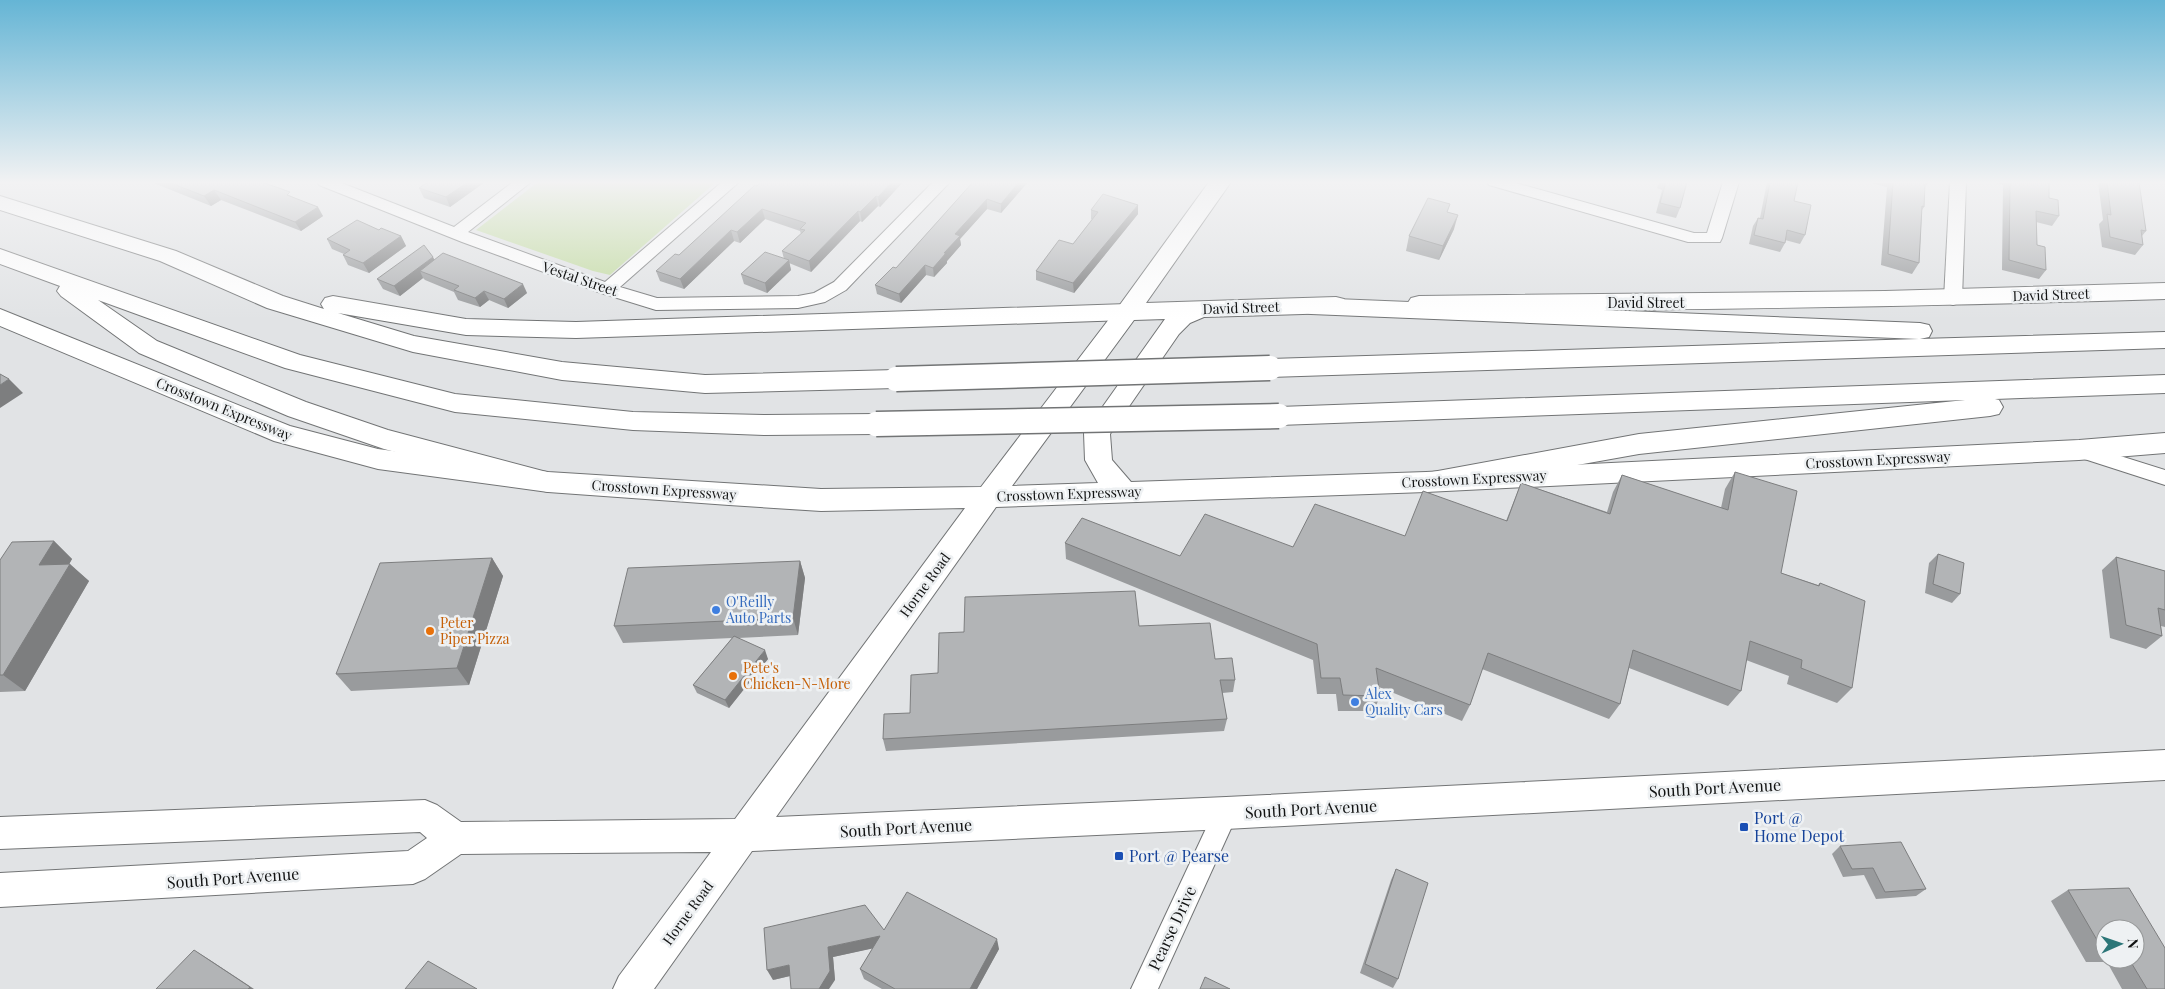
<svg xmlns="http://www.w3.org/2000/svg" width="2165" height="989" viewBox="0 0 2165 989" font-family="'Playfair Display',serif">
<rect width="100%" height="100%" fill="#e1e3e5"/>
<!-- green -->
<path fill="#c2dba0" d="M538,182H716L610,275L593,271L476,230Z"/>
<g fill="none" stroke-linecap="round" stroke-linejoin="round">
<defs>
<g id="minor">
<path d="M317,182H339L454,227L513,182H531L468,232L605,282L722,182H739L620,287L657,298L798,296L814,293L834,282L933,182H950L846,290L825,302L798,308L656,310L601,293L462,242L319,185Z"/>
<path d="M1487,182H1512L1694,233H1707L1723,182H1739L1722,238L1720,242H1688L1489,185Z"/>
<path d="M1950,182H1966L1962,299L1959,303L1953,305L1947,303L1944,299Z"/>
<path d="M2079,443L2165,470V485L2072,455L2069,450L2072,445Z"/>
<path d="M1226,802L1235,805L1238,813L1158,989H1131L1217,805Z"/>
</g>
<g id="secondary">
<path d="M1209,182H1231L1146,303L1336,297L1344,299L1348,305L1344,311L1336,313L1204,317L1190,323L1179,334L1110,434L1112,460L1131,482L1426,472L2079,440L2165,433V453L2079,460L1426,492L996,507L776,817L1226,797L2165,750V780L1226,829L752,851L654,989H613L619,976L711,852L461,854L425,879L413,884L0,907V873L408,851L427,838L420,832L0,849V817L425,800L437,805L461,822L735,819L965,508L821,511L729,505L548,492L378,469L274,441L0,326V309L290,426L378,449L548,472L821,489L981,487L1119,306ZM1165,319L1084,433L1085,460L1098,483L1012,486L1134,320Z"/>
<path d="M2165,283V299C1916,307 1668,310 1419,312L1411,310L1407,304L1411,298L1419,296L1885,291Z"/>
</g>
<g id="motorway">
<path d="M0,196L176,251L283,296L324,309L321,304L325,298L333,296L466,319L576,322L1127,304L1135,306L1139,312L1135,318L1127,320L576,338L466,335L338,313L414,336L562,362L705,375L896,370L905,373L909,379L905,385L896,388L705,393L562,380L413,352L267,308L160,261L0,210Z"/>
<path d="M0,249L300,355L455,394L633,412L765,415L876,414L885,417L889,424L885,431L876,434L765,435L633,430L455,412L285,368L98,300L157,341L306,402L388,430L558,475L562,482L558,489L548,492L384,449L288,416L139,353L61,296L57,291L60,286L0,264Z"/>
<path d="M1311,298L1920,323L1929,325L1932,331L1929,337L1920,339L2165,332V348L1270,377L1261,374L1257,368L1261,362L1270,359L1919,339L1311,314L1303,312L1299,306L1303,300Z"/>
<path d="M2165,375V393L1995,399L1999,400L2003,407L1999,414L1990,416L1639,454L1426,492L1416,489L1412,482L1416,475L1639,434L1965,400L1279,425L1270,423L1266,416L1270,409L1279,407Z"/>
</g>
</defs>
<!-- minor casing -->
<use href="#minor" stroke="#727475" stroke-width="2"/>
<!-- secondary casing -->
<use href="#secondary" stroke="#727475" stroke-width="2"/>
<!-- motorway casing -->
<use href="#motorway" stroke="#727475" stroke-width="2"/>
<!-- minor -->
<use href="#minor" fill="#fff" fill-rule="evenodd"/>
<!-- secondary -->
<use href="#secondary" fill="#fff" fill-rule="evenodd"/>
<!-- motorway -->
<use href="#motorway" fill="#fff" fill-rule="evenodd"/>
<defs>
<g id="motorway-bridge">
<path d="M896,379L1270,368"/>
<path d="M876,424L1279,416"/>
</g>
</defs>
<!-- motorway-bridge casing -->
<use href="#motorway-bridge" stroke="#727475" stroke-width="27" stroke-linecap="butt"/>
<!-- motorway-bridge -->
<use href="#motorway-bridge" stroke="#fff" stroke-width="24"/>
</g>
<!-- wall -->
<g fill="#999b9d" fill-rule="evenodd">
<path d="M151,182H262L293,197L323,216L301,231L221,200L211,206Z"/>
<path d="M381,182H485L450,207L424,198L419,188L427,183Z"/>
<path d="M761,182H903L880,207L878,206L862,222L860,221L811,272L789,263L791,270L767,293L744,284L741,274L784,259L782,251L801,234L800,231L765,219L740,243L734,241L684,289L660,281L656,271L679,255Z"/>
<path d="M973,182H1028L1001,213L987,209L960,239L961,245L947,261V263L934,277L926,275L901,303L877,294L875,285L896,268Z"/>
<path d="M1659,182H1687L1680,208L1676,218L1656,213L1662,190L1657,188Z"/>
<path d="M1767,182H1798L1794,201L1805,235L1800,244L1785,240V243L1780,252L1749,244L1753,226L1758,218H1760Z"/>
<path d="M1870,182H1927V184L1924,189V207L1922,210L1919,263L1912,274L1881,265L1887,187L1870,183Z"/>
<path d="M1996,182H2049V198L2059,216L2052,226L2036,222L2037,245L2046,270L2039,279L2002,270L2003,185L1996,183Z"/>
<path d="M2098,182H2139L2146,231L2142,236L2143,245L2135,255L2102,247L2099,224L2103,220Z"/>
<path d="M1091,210L1138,214L1074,293L1036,280V271L1073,244L1092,219H1091Z"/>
<path d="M1448,212L1454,229L1439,260L1406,251L1409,236Z"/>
<path d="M379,230L401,236L406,246L369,273L348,265L343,255L344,254L332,249L327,239Z"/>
<path d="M434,260L527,293L508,308L489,300L480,307L458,300L454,292L425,280L423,278L400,296L383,289L377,279Z"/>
<path d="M1735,472L1781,573L1818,585L1820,583L1852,688L1837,703L1787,684L1789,676L1746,660L1741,691L1728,706L1629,668L1620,704L1609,719L1482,669L1470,705L1462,721L1379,687L1380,696L1374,711H1338L1336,694H1317L1313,660L1066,559L1065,543L1180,556L1293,547L1405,536L1506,521L1521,483L1607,512L1613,492L1622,475L1721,508L1725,489Z"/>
<path d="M54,541L72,559L69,564L89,581L25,691L0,692V560Z"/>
<path d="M1938,554L1960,594L1952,603L1925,593L1929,563Z"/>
<path d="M2116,557L2165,571V627L2161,626L2162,636L2146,649L2110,638L2102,570Z"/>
<path d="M492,558L503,576L469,685L351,691L336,674Z"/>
<path d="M800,561L805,578L798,635L738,638L768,659L729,708L697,693L693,685L732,638L623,643L614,626Z"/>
<path d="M1139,626L1215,659L1235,680L1233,692L1222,693L1227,719L1224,731L886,751L883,739L910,713L938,673Z"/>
<path d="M1840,846L1926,889L1916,896L1876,899L1864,875L1843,877L1832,854Z"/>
<path d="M1396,869L1398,979L1393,988L1360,973L1391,880Z"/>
<path d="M2068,890L2165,989H2122L2107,962H2086L2051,901ZM2105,929L2135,959H2105Z"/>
<path d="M884,930L999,949L977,989H882L864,979L860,969L873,948L833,957L835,980L790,976L773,980Z"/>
</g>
<!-- shaded-wall -->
<g fill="#7d7e7f">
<path d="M468,182H485L450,207L446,197Z"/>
<path d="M892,182H903L880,207L878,197Z"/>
<path d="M1019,182H1028L1001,213V204Z"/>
<path d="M214,190L221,200L211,206L204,196Z"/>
<path d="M876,196L878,206L862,222L860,212Z"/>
<path d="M987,199V209L960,239L961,245L947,261V263L934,277L933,268L944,253L955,234Z"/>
<path d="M1138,205V214L1074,293L1073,283Z"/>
<path d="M318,207L323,216L301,231L295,222Z"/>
<path d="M762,209L765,219L740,243L737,232Z"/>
<path d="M858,211L860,221L811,272L809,261Z"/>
<path d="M1458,215L1454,229L1439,260L1443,246Z"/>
<path d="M731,230L734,241L684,289L680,279Z"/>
<path d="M401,236L406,246L369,273L363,263Z"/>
<path d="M433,257L438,266L420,271L423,278L400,296L394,286Z"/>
<path d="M789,260L791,270L767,293L765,283Z"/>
<path d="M925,265L926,275L901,303L899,294Z"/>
<path d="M523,284L527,293L508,308L504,299Z"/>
<path d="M484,291L489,300L480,307L475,298Z"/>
<path d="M9,379L23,393L0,408V385Z"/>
<path d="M54,541L72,559L59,582L39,565Z"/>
<path d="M492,558L503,576L469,685L457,668Z"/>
<path d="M800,561L805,578L798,635L793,618Z"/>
<path d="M70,564L89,581L25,691L3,675Z"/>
<path d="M765,650L768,659L729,708L725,700Z"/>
<path d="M880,936L884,946L833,957L835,980L829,989H819L828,947Z"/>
<path d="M997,939L999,949L977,989H970Z"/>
<path d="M194,950L210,960L254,989H248Z"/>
<path d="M789,965L794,975L773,980L767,970Z"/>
</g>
<!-- building -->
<g fill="#b2b4b6" stroke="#7d7e7f">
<path d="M168,182H262L290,192L287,195L318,207L295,222L214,190L204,196Z"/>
<path d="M428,182H468L446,197L419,188Z"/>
<path d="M761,182H892L878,197L876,196L860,212L858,211L809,261L782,251L805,230L800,229L806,223L762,209L737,232L731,230L680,279L656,271L675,254L679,255L755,185L757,186Z"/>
<path d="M973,182H1019L1001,204L987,199L955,234L960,236L944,253H946L933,268L925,265L899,294L875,285L893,267L896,268Z"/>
<path d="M1666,182H1687L1680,208L1660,203Z"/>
<path d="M1770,182H1798L1794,201L1811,205L1805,235L1787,230L1785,243L1754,235L1758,218L1763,219Z"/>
<path d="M1893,182H1927V184H1925L1924,207L1922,206L1919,263L1888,254Z"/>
<path d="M2010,182H2049V198L2058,200L2059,216L2036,211L2037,245L2045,247L2046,270L2009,260Z"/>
<path d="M2107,182H2139L2146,231L2141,230L2143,245L2110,237L2107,214L2111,215Z"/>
<path d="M1103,194L1138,205L1073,283L1036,271L1059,240L1073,244L1098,212L1091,210Z"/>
<path d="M1428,198L1450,204L1447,212L1458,215L1443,246L1409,236Z"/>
<path d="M357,220L379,230L381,228L401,236L363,263L343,255L350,250L327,239Z"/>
<path d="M424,245L433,257L394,286L377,279Z"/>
<path d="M765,252L789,260L765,283L741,274Z"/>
<path d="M443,253L523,284L504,299L484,291L475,298L454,290L459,286L420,271Z"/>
<path d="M0,374L9,379L0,385Z"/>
<path d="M1735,472L1797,491L1781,573L1819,586L1820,583L1865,601L1852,688L1801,668L1802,660L1750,641L1741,691L1633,650L1620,704L1488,653L1470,705L1376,668L1380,696L1343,695L1340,678H1321L1317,644L1065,543L1082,518L1180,556L1205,514L1293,547L1315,504L1405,536L1423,491L1507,521L1521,483L1610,514L1622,475L1728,510Z"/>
<path d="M54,541L39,565L70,564L3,675H0V560L12,542Z"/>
<path d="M1938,554L1964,563L1960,594L1933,584Z"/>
<path d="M2116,557L2165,571V610L2158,608L2162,636L2126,625Z"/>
<path d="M492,558L457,668L336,674L380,563Z"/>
<path d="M800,561L793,618L614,626L628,568Z"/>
<path d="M1135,591L1139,626L1210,623L1215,659L1232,658L1235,680H1220L1227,719L883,739L884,714L910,713L911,675L938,673L939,633L964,632L965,597Z"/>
<path d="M734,636L765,650L725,700L693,685Z"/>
<path d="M1901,842L1926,889L1885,892L1873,868L1852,869L1840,846Z"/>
<path d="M1396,869L1428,883L1398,979L1365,964Z"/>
<path d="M2129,888L2165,948V989H2147L2129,959H2135V929H2105V952H2104L2068,890Z"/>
<path d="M907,892L997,939L970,989H895L860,969L880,936L828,947L830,971L819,989H791L789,965L767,970L764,928L865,905L884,930Z"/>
<path d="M194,950L250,987L248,989H156Z"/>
<path d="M428,961L477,989H405Z"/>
<path d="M1205,977L1230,989H1200Z"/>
</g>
<!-- sky -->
<linearGradient id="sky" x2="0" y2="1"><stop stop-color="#65b5d5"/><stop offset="0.57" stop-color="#f2f2f3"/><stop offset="1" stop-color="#f2f2f3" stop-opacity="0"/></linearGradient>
<rect width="2165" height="320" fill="url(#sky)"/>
<!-- markers -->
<g fill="#3f7fe0" stroke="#eef1f3" stroke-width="2">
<circle cx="716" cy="610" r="5"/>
<circle cx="1355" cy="702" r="5"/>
</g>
<g fill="#e8710a" stroke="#eef1f3" stroke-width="2">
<circle cx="430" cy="631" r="5"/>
<circle cx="733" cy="676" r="5"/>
</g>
<g fill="#1a4fb4" stroke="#eef1f3" stroke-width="2">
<rect x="1739" y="822" width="10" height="10" rx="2.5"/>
<rect x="1114" y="851" width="10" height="10" rx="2.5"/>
</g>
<g text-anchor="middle" stroke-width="5" stroke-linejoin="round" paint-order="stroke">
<!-- street labels -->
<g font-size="14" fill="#121313" stroke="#eef1f3">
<text transform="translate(580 279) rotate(19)" y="5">Vestal Street</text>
<text transform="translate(2051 295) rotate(-2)" y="5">David Street</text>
<text x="1646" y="308">David Street</text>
<text transform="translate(1241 308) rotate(-2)" y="5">David Street</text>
<text transform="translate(224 409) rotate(22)" y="5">Crosstown Expressway</text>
<text transform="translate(1878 460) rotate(-3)" y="5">Crosstown Expressway</text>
<text transform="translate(1474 479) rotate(-3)" y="5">Crosstown Expressway</text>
<text transform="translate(664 490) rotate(4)" y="5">Crosstown Expressway</text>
<text transform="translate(1069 494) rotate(-2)" y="5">Crosstown Expressway</text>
<text transform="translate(925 585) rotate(-54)" y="5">Horne Road</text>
<text transform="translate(688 913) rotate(-54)" y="5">Horne Road</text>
</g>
<!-- shop labels -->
<g font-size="14" fill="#366cbe" stroke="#eef1f3" text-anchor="start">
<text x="726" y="607">O'Reilly<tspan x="726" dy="16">Auto Parts</tspan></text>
<text x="1365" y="699">Alex<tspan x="1365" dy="16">Quality Cars</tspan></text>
</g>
<!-- food labels -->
<g font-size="14" fill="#c56008" stroke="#eef1f3" text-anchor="start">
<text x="440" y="628">Peter<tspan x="440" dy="16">Piper Pizza</tspan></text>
<text x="743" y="673">Pete's<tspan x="743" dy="16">Chicken-N-More</tspan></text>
</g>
<!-- near-street labels -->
<g font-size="16" fill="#121313" stroke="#eef1f3">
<text transform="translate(1715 788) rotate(-3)" y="6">South Port Avenue</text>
<text transform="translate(1311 809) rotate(-3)" y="6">South Port Avenue</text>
<text transform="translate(906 828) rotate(-3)" y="6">South Port Avenue</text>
<text transform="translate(233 878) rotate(-4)" y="6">South Port Avenue</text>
<text transform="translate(1172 928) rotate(-65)" y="6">Pearse Drive</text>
</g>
<!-- near-transit labels -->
<g font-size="16" fill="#164399" stroke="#eef1f3" text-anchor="start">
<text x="1754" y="824">Port @<tspan x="1754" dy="18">Home Depot</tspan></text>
<text x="1129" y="862">Port @ Pearse</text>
</g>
</g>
<!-- north arrow -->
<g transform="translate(2120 944) rotate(88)"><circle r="24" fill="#eef1f3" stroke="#969899"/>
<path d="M0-4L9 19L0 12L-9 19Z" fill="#2c7678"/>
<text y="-8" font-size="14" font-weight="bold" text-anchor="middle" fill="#121313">N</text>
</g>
</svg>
